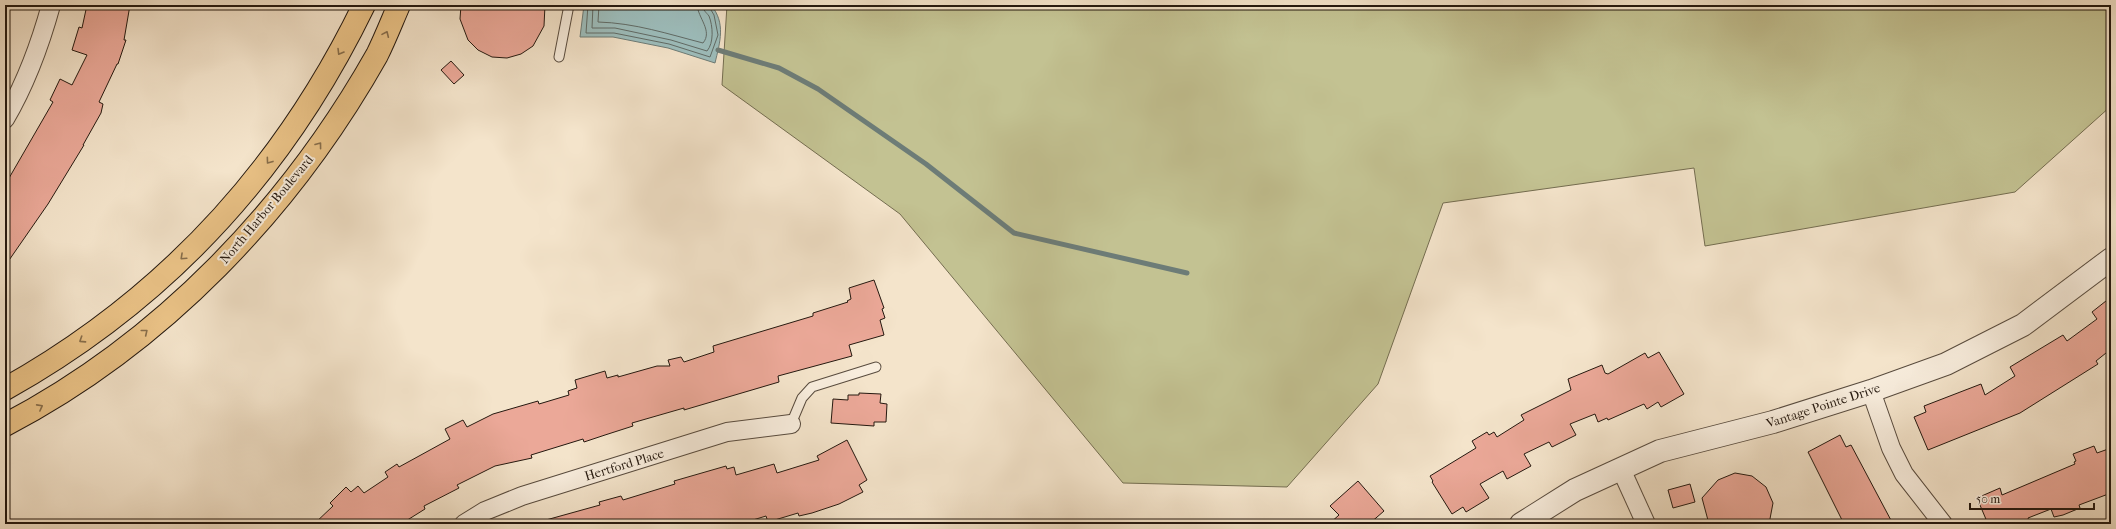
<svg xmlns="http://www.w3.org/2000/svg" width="2116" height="529" viewBox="0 0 2116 529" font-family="'IM FELL French Canon',serif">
<rect width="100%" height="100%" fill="#f4e4cb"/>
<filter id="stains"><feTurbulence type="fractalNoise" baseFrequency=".005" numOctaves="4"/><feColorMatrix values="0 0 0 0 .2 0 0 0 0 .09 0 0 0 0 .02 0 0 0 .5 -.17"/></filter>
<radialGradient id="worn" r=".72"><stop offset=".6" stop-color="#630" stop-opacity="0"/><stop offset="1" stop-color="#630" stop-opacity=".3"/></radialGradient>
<!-- green -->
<path fill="#c3c292" stroke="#746d50" d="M727,5H2111V106L2015,192L1705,246L1694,168L1443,203L1378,384L1287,487L1123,483L900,214L722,85Z"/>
<!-- water -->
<path fill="#9dbebd" stroke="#6d7c77" d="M584,5H711C726,23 720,42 715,63L668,48L613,37H580Z"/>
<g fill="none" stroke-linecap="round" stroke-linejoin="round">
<!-- shore -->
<g stroke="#606b66" stroke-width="1">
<path d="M588,5L586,33H614L669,44L710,57L718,35L714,15L708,5"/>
<path d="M593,5L592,28H615L671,40L707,51C714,43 713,26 709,16C706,12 703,11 703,5"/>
<path d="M599,5L598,22C635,23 668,34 703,43C713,31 698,18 697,5"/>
</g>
<!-- stream -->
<path stroke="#6d7c77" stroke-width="5" d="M718,50L779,68L818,89L926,164L1014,233L1187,273"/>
</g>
<!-- building -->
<g fill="#eba898" stroke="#24180f">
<path d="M87,5H130L124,40H126L118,64H117L99,102L103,104L101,113L83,145H84L48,204L5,266V185L53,102L50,100L60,79L72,85L87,55L72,50L79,27L82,28Z"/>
<path d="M461,5H545L544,26L533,46L521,54L507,58L492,57L478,50L468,40L460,19Z"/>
<path d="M451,61L464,75L454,84L441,70Z"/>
<path d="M874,280L884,308L882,309L885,318L880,320L884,335L849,345L852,356L778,376L779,382L684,410V408L632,423L633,426L605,435L584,442L583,439L531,455L532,458L495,466L457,485L459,488L424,506L425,509L401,524H314L333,506L330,503L346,487L351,492L358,486L364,493L388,477L385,472L397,464L399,467L450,439L445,429L463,420L467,427L493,414L538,401L539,404L569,395L568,391L577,388L575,380L605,371L607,378L618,375V377L657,366H670L668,360L681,357L684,362L714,352L713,346L813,316V313L848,302L847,301L851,299L849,288Z"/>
<path d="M2111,297V349L2096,361L2098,364L2020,413L1928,450L1914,417L1926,412L1924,406L1981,384L1985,395L2015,376L2010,367L2063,335L2067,341L2097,319L2092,312Z"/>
<path d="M1659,352L1684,394L1661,407L1658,402L1647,409L1644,404L1608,420L1607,418L1598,422L1595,414L1570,424L1576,435L1552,447L1549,442L1524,454L1531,466L1507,479L1503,471L1480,484L1489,498L1466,512L1463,507L1452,514L1432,482L1433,481L1430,476L1476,448L1472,441L1487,432L1489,435L1494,432L1497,437L1524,420L1521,415L1571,390L1568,379L1602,365L1605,373L1608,374L1645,353L1648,358Z"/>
<path d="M859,393L881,394L880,403L887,404L886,422H874V426L831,423L833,399L848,400V395H859Z"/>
<path d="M1840,435L1846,447L1851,445L1893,524H1844L1808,452Z"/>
<path d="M847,440L867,480L859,485L863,492L839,504L812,513L799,516L798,513L768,522L766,516L740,524H546V520L600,505L599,502L621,496L623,500L675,484L674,481L726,466L727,469L734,467L736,475L774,464L777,473L819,460L817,456Z"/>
<path d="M2094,446L2097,453L2111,448V493L2079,505L2080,508L2063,515L2054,517L2051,509L2028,518L2030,524H1988L1977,498L2000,488L2002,495L2075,464L2074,462L2076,461L2073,454Z"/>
<path d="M1735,473L1752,476L1766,487L1773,503L1769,524H1709L1702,498L1718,480Z"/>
<path d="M1358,481L1384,511L1369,524H1329L1339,515L1330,506Z"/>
<path d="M1690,484L1695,502L1673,508L1668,490Z"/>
</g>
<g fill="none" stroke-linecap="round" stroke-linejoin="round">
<defs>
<g id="service">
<path d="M559,57L569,5"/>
<path d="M791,424L802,398L812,387L876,367"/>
</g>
<g id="minor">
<path d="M5,119C26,83 40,45 51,5"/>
<path d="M1871,391L1891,448L1904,474L1943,524"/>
<path d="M1621,469L1646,524"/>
<path d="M464,524L485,511L522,496L727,432L791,424"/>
</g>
<path id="tertiary" d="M1521,524L1575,490L1660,451L1773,422L1871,391L1946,364L2023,325L2111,259"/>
<g id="primary">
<path d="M5,389C166,299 284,170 364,5"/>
<path d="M5,425C162,343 290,209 377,55C385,39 392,21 399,5"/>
</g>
</defs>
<!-- service casing -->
<use href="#service" stroke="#584b3e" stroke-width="11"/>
<!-- minor casing -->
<use href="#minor" stroke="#584b3e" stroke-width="20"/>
<!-- tertiary casing -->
<use href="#tertiary" stroke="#584b3e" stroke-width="24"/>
<!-- primary casing -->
<use href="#primary" stroke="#24180f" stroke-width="24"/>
<!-- service -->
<use href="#service" stroke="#f8eddd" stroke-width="9"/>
<!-- minor -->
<use href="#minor" stroke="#f8eddd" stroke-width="18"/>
<!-- tertiary -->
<use href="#tertiary" stroke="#f8eddd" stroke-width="22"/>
<!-- primary -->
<use href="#primary" stroke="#eac286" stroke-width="22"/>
</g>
<!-- one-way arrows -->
<defs><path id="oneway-chevron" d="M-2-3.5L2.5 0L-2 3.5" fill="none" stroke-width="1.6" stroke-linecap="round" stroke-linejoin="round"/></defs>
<g stroke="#876d4a">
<use href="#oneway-chevron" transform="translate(386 34) rotate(-66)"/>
<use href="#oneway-chevron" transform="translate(340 52) rotate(121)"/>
<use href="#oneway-chevron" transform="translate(319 145) rotate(-53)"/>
<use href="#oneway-chevron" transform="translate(269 161) rotate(126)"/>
<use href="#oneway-chevron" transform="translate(183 257) rotate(137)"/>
<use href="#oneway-chevron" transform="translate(145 332) rotate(-39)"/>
<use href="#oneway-chevron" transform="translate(82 340) rotate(147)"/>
<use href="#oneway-chevron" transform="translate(40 407) rotate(-28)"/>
</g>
<g text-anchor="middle" stroke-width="4" stroke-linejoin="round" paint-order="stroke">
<!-- street labels -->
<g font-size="13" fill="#24180f" stroke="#f8eddd">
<text transform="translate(266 209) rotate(-50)" y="5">North Harbor Boulevard</text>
<text transform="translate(1823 405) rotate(-18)" y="5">Vantage Pointe Drive</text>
<text transform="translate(624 464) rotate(-17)" y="5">Hertford Place</text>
</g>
</g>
<!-- margin -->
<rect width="2116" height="529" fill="none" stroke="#f4e4cb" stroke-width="20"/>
<rect x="6" y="6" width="2104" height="517" fill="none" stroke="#24180f" stroke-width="2"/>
<rect x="10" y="10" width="2096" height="509" fill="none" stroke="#24180f"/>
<!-- scale -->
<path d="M1970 503v6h124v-6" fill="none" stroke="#24180f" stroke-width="2"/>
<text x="1976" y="503" font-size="12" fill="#24180f" stroke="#f8eddd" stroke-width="3" paint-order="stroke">50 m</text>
<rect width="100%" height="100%" filter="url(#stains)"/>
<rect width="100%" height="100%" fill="url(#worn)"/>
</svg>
